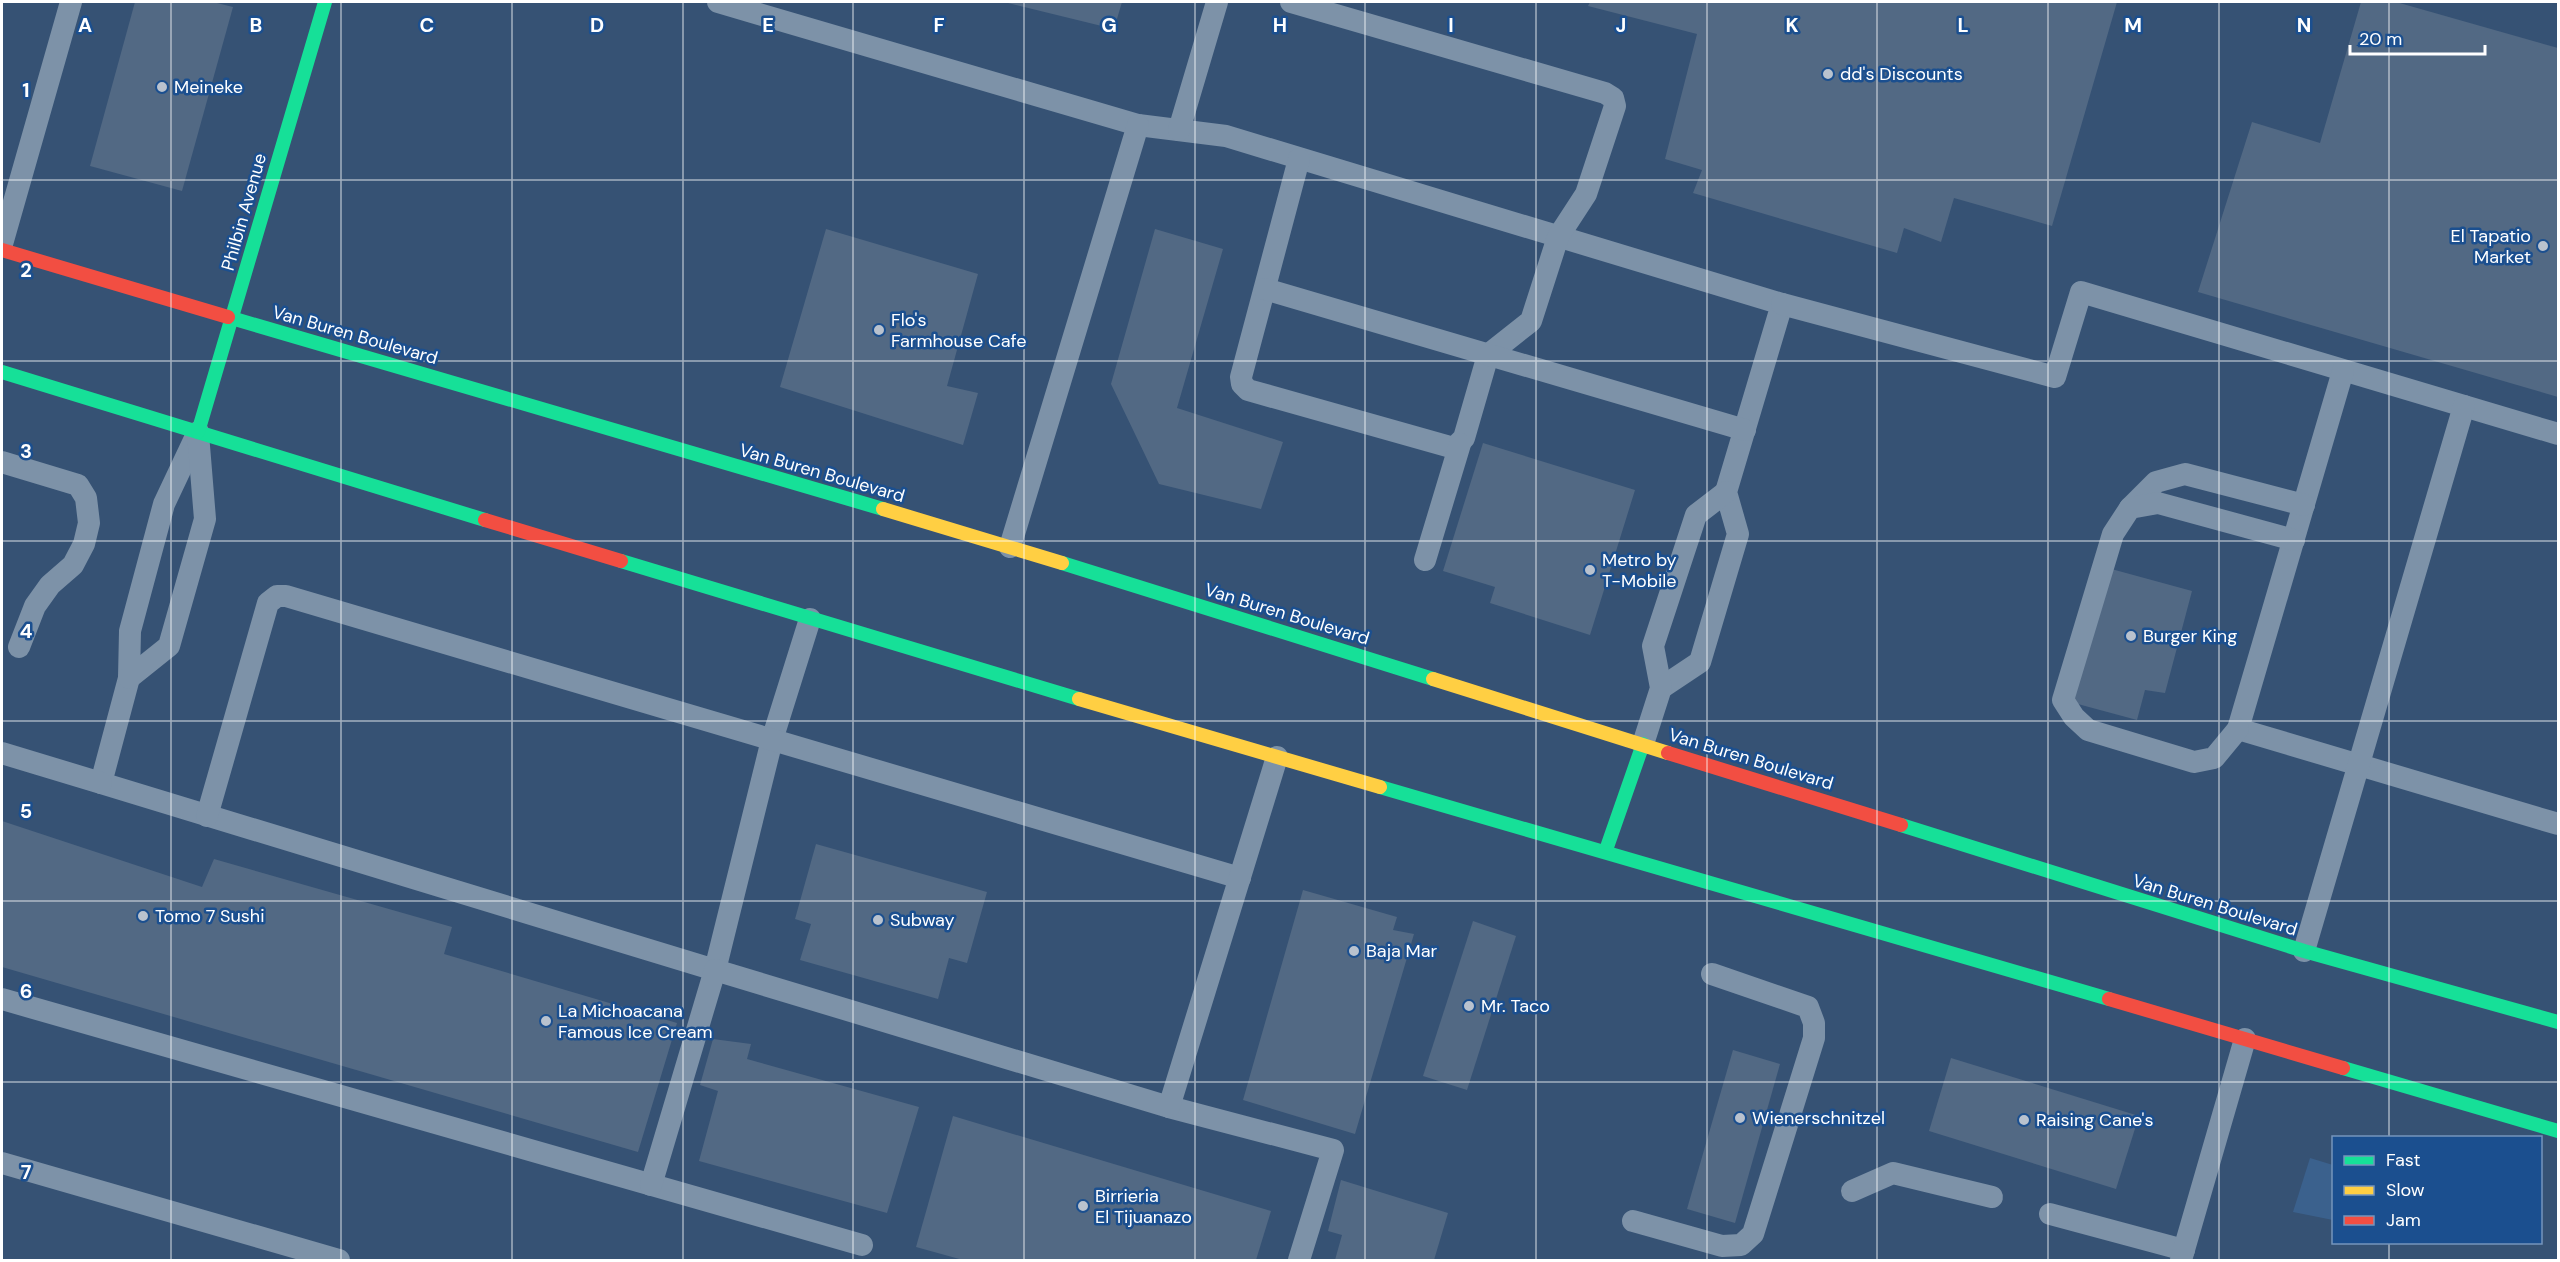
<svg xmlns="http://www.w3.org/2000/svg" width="2560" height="1262" viewBox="0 0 2560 1262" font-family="'DM Sans',sans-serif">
<rect width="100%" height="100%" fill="#365274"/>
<!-- water -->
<path fill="#3b618d" d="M2310,1158L2333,1165V1220L2293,1212Z"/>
<!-- building -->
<g fill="#526984">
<path d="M135,2H213L233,7L182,191L90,166Z"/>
<path d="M1004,2H1122L1114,29Z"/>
<path d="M1590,2H2117L2052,226L1954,198L1941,242L1904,228L1897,253L1693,193L1702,170L1665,159L1697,34L1588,6Z"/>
<path d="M2361,2H2396L2558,48V397L2198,292L2252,122L2320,143Z"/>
<path d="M826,229L978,274L947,386L978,393L963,445L780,387Z"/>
<path d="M1155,229L1223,249L1177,408L1283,442L1261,509L1159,484L1111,384Z"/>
<path d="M1483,443L1635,490L1590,635L1490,603L1495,587L1443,571Z"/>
<path d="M2104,567L2192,591L2165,693L2145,690L2137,720L2063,700Z"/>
<path d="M2,821L202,887L214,859L452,927L444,954L677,1023L638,1152L2,967Z"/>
<path d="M816,844L987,892L967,963L949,958L938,999L800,960L811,924L795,919Z"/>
<path d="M1303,890L1397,917L1393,930L1414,934L1355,1134L1243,1100Z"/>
<path d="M1473,921L1516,936L1467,1090L1423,1076Z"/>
<path d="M713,1039L751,1044L747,1059L919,1107L887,1213L699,1161L718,1091L700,1085Z"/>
<path d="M1733,1050L1780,1064L1735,1223L1687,1209Z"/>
<path d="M1951,1058L2139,1116L2116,1189L1929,1131Z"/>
<path d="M953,1116L1271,1211L1256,1260H963L916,1247Z"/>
<path d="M1341,1180L1448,1213L1434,1260H1335L1342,1235L1328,1231Z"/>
</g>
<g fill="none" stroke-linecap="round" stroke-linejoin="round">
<!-- lane -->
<g stroke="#7d92a8" stroke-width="22">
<path d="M718,2L1138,125L1226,136L1782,304L1726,492L1738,534L1700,662L1661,688"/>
<path d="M1291,2L1605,93L1613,98L1615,106L1586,194L1558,237L1531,321L1488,355L1464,438L1454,448L1248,390L1242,384L1241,377L1299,159"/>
<path d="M1179,130L1217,2"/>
<path d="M2,244L71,2"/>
<path d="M1265,289L1745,430"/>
<path d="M1782,304L2055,377L2081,292L2558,434"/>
<path d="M2343,371L2238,729L2558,824"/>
<path d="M198,432L164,504L130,631L129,678L101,783L715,970L772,740L810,619"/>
<path d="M2,462L78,485L86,498L89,523L84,544L73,565L50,585L35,606L19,647"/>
<path d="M2130,508L2156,482L2185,474L2304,505"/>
<path d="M1010,547L1138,125"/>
<path d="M1425,560L1460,444"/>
<path d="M129,678L169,646L205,519L198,434"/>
<path d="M2238,729L2214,758L2194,762L2088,730L2074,717L2063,700L2113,534L2130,508L2158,503L2294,540"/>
<path d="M1643,744L1661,688L1653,646L1696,515L1726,492"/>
<path d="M2,753L101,783"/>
<path d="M207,816L268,603L277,596H286L1240,878"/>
<path d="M2304,951L2464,406"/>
<path d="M2,999L862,1245"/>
<path d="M1169,1107L1333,1150L1299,1260"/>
<path d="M2,1163L339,1260"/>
<path d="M651,1185L715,970L1169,1107L1277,757"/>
<path d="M1852,1191L1893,1173L1992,1197"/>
<path d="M2050,1214L2184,1250"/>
<path d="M1633,1221L1722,1246L1741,1245L1753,1234L1814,1038V1023L1808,1007L1712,974"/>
<path d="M2181,1260L2245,1039"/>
</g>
<!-- fast -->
<g stroke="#16e098" stroke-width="14">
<path d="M228,317L883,509"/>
<path d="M2,372L485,520"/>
<path d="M198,432L325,2"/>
<path d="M621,561L1079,699"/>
<path d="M1062,563L1433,679"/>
<path d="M1380,787L2109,999"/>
<path d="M1901,825L2304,951L2558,1022"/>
<path d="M1606,850L1643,744"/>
<path d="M2343,1068L2558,1131"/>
</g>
<!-- slow -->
<g stroke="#ffcf43" stroke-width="14">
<path d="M883,509L1062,563"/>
<path d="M1433,679L1668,753"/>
<path d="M1079,699L1380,787"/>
</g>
<!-- jam -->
<g stroke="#f24e42" stroke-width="14">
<path d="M2,250L228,317"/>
<path d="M485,520L621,561"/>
<path d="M1668,753L1901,825"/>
<path d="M2109,999L2343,1068"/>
</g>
</g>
<!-- grid -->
<path fill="none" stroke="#fff" stroke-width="1.5" stroke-opacity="0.55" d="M171,2V1260M341,2V1260M512,2V1260M683,2V1260M853,2V1260M1024,2V1260M1195,2V1260M1365,2V1260M1536,2V1260M1707,2V1260M1877,2V1260M2048,2V1260M2219,2V1260M2389,2V1138M2,180H2558M2,361H2558M2,541H2558M2,721H2558M2,901H2558M2,1082H2558M2389,1242V1260"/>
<!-- markers -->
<g fill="#b9c2ce" stroke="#1b4f8f" stroke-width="2">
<circle cx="1828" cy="74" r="6"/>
<circle cx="162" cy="87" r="6"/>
<circle cx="2543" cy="246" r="6"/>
<circle cx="879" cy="330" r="6"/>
<circle cx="1590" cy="570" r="6"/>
<circle cx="2131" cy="636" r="6"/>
<circle cx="143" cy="916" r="6"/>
<circle cx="878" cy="920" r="6"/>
<circle cx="1354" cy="951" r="6"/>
<circle cx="1469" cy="1006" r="6"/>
<circle cx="546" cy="1021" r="6"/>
<circle cx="1740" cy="1118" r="6"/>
<circle cx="2024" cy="1120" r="6"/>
<circle cx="1083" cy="1206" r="6"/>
</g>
<g text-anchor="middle" stroke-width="5" stroke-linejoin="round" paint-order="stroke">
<!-- poi labels -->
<g font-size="18" fill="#fff" stroke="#1b4f8f" text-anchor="start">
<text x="1840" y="80">dd's Discounts</text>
<text x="174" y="93">Meineke</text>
<text x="2531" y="242" text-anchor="end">El Tapatio<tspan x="2531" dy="21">Market</tspan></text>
<text x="891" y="326">Flo's<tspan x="891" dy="21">Farmhouse Cafe</tspan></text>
<text x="1602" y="566">Metro by<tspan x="1602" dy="21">T-Mobile</tspan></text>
<text x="2143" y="642">Burger King</text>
<text x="155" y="922">Tomo 7 Sushi</text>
<text x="890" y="926">Subway</text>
<text x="1366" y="957">Baja Mar</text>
<text x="1481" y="1012">Mr. Taco</text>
<text x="558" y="1017">La Michoacana<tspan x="558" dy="21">Famous Ice Cream</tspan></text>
<text x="1752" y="1124">Wienerschnitzel</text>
<text x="2036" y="1126">Raising Cane's</text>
<text x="1095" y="1202">Birrieria<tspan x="1095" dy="21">El Tijuanazo</tspan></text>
</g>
<!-- street labels -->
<g font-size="18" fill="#fff" stroke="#1b4f8f">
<text transform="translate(244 212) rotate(-74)" y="6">Philbin Avenue</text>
<text transform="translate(355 335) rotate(16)" y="6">Van Buren Boulevard</text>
<text transform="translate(822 473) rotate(16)" y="6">Van Buren Boulevard</text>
<text transform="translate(1287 614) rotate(17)" y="6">Van Buren Boulevard</text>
<text transform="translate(1751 759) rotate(17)" y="6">Van Buren Boulevard</text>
<text transform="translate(2215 905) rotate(17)" y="6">Van Buren Boulevard</text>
</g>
</g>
<g font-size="20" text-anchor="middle" font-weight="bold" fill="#fff" stroke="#1b4f8f" stroke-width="5" stroke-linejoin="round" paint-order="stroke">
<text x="85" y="32">A</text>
<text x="256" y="32">B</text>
<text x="427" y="32">C</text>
<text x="597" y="32">D</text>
<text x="768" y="32">E</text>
<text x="939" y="32">F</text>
<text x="1109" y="32">G</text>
<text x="1280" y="32">H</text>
<text x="1451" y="32">I</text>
<text x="1621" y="32">J</text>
<text x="1792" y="32">K</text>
<text x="1963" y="32">L</text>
<text x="2133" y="32">M</text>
<text x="2304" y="32">N</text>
<text x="26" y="97">1</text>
<text x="26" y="277">2</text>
<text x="26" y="458">3</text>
<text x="26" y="638">4</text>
<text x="26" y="818">5</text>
<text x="26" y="998">6</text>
<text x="26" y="1179">7</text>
</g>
<!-- border -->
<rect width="2560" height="1262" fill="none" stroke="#ffffff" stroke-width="6"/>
<!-- legend -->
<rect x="2332" y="1136" width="210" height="108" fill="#1b4f8f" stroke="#7695bc" stroke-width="1.5"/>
<rect x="2344" y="1156" width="30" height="9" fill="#16e098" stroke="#7695bc" stroke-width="1.5"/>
<text x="2386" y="1166" font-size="18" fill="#ffffff">Fast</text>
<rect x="2344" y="1186" width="30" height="9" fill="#ffcf43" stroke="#7695bc" stroke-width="1.5"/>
<text x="2386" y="1196" font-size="18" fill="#ffffff">Slow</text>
<rect x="2344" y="1216" width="30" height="9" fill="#f24e42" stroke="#7695bc" stroke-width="1.5"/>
<text x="2386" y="1226" font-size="18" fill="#ffffff">Jam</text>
<!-- scale -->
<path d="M2350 45v9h135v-9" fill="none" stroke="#ffffff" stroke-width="3"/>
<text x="2359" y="45" font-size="18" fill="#ffffff" stroke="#1b4f8f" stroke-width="4.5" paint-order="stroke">20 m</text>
</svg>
